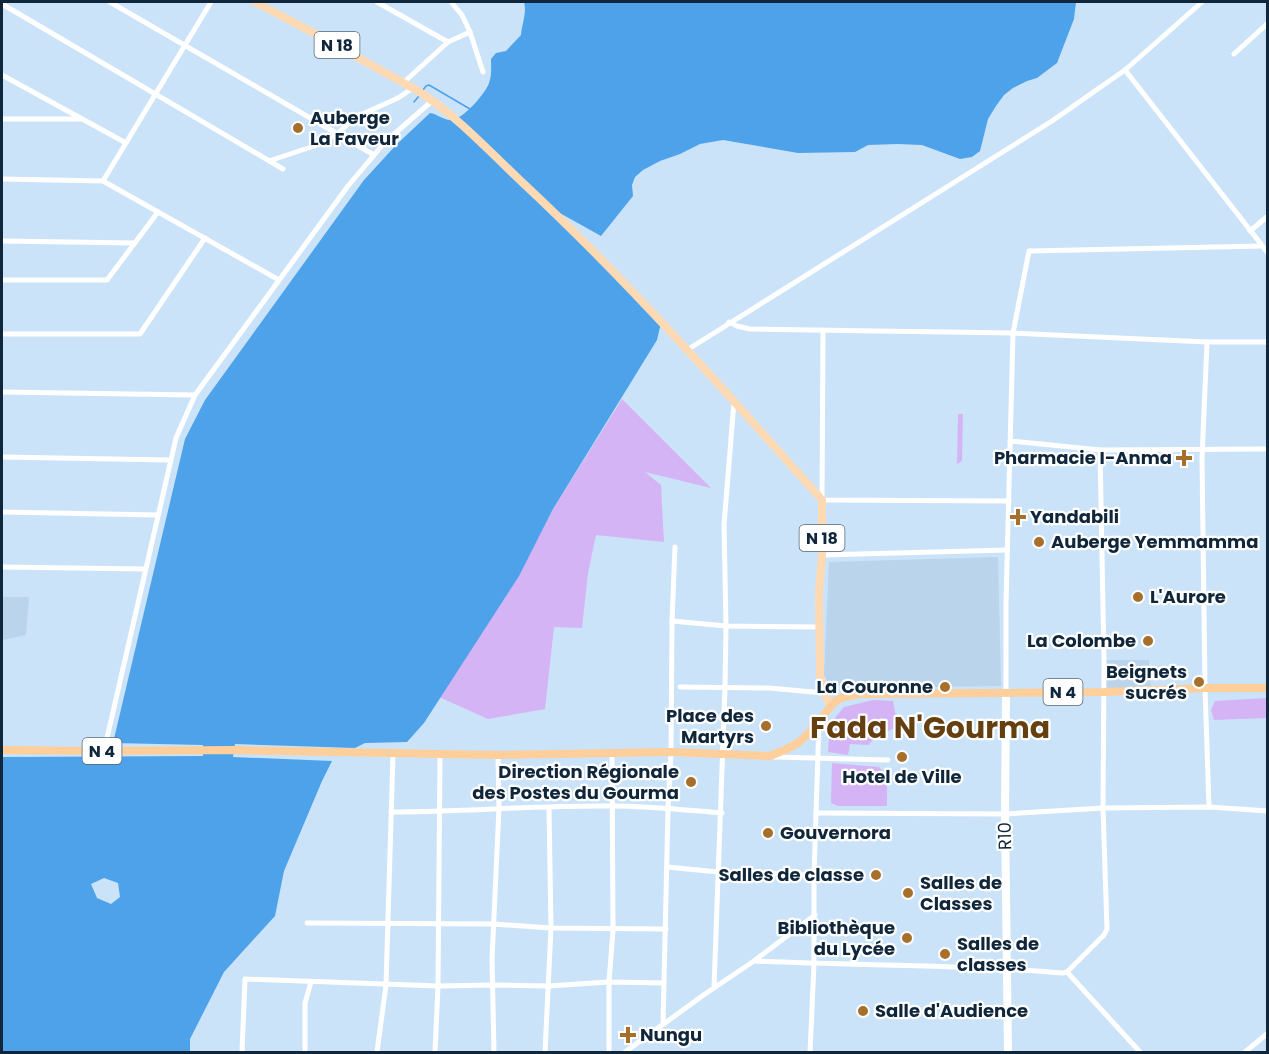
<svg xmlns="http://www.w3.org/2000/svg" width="1269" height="1054" viewBox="0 0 1269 1054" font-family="Poppins,sans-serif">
<rect width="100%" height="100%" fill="#cbe3f9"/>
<!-- built -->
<g fill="#bad4ec">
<path d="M998,557L1001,686L831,688L824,675L829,562Z"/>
<path d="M2,597H29L26,635L2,640Z"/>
<path d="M1104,660H1149L1151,691L1104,692Z"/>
</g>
<!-- green -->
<g fill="#d5b4f6">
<path d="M622,399L711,488L645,472L661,485L664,542L596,535L588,573L582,628L554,627L545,709L488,719L439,697L518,576L553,509Z"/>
<path d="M958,414H963L962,461L957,464Z"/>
<path d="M1267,698V718L1214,720L1211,710L1215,701Z"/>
<path d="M873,700L893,701L898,727L885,732L872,728L875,738L868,745L850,744L848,755L828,752L830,724L844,707Z"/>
<path d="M832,763L879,767C889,777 887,792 887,806H838L831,803Z"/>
</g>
<!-- water -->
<path fill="#4ea2ea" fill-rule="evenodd" d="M524,2H1076L1074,19L1057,63L1037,78L1027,81L1013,88L1004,95L996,106L988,119L980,151L972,157L960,159L922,145L897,144L868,145L855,152L798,153L723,140L700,144L680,154L660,161L643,170L635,177L632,185L633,196L601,236L549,207L661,323L657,340L553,509L519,576L424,723L407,742L365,743L355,748L235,744L233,757L332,761L322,781L284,871L275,916L224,972L190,1039V1052H2V757L203,756V745L113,743L185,439L205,400L364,180L397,144L430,113C438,114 444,121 452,120C463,119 486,93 489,83C492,75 491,67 491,59L496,53L506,51L521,35C522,23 527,13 524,2ZM104,878L118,883L120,897L111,904L97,898L91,884Z"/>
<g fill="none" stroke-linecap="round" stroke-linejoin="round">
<!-- stream -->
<g stroke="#4ea2ea" stroke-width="1.5">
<path d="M423,90L426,86L429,85L470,109"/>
<path d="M414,102L419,96"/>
</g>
<!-- minor -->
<g stroke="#fff" stroke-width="5">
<path d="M110,2L374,155"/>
<path d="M377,2L448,42"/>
<path d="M451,2L462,15L470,32L483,72"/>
<path d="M2,4L283,169"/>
<path d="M1234,54L1268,23"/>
<path d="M1125,70L1268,253"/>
<path d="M2,75L126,143"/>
<path d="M403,83L448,42L470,32"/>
<path d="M2,119H81"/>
<path d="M269,161L314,146L337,134L356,117L398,98L413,88"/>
<path d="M2,179L103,181L279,280"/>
<path d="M103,181L211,2"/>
<path d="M1250,231L1268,216"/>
<path d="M2,241L135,243"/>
<path d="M2,280H107L158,212"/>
<path d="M729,322L737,326L750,329L1013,333L1207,342H1268"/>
<path d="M823,330L822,500L1009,501"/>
<path d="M2,334H140L205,238"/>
<path d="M1207,342L1202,458L1205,688L1209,807"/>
<path d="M687,350L1052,121L1125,70L1202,2"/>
<path d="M2,392L195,395"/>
<path d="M1010,441L1100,450L1268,449"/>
<path d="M2,457L170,460"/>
<path d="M2,512L158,515"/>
<path d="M822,555L1007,550"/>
<path d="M2,567L145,569"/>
<path d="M672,621L726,626L819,627"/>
<path d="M680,687L769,688L824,693"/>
<path d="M1006,692V602L1013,333L1029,251L1262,246"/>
<path d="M104,751L176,438L195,395L348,186L385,142L432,101"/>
<path d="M775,757L888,760"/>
<path d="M391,812C465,812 538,805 612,806C648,806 685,810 722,813"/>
<path d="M816,813L1005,814L1103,808L1209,807L1268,811"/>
<path d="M667,867L718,872L814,875"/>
<path d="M307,923L493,924L551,928L666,929"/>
<path d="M754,961C857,966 960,964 1063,973L1067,972L1140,1052"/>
<path d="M1067,972L1104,935L1107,929L1103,808L1104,660L1100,450"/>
<path d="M714,988L725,687L726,626L724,525L734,402"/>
<path d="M663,1024L668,809L671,752L672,621L675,547"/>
<path d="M242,1052L245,979L438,986L494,985L548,986L609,982L664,983"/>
<path d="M305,1052V1003L311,982"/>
<path d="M377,1052L386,985L393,754"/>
<path d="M435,1052L438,986L440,755"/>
<path d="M494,1052L492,959L499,808L498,755"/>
<path d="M545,1052L551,928L549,808"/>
<path d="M609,1052V982L613,930L612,753"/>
<path d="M625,1052L705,994L754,961L815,915"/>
<path d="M810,1052L814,964V875L819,721"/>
<path d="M1245,1052L1268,1033"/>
</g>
<!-- secondary -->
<path stroke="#fff" stroke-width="8" d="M1006,692L1005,814L1008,1052"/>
<!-- primary -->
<path stroke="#fedab4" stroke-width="8" d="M255,2L312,32L418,91C455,114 492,154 524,184C630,283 726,392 822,500V555L819,592L820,675L824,693L831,706"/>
<!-- trunk -->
<path stroke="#fece9b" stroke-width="8" d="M2,750L104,751L234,750L498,755L671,752L770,756L787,749L798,743L808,734L831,706L837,700L844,697L859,694L1104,692L1205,688H1268"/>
</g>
<!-- markers -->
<g fill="#a76f2c" stroke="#fff" stroke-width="2">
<circle cx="298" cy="128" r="6"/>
<path d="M1181 449h6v6h6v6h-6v6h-6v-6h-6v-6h6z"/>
<path d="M1015 508h6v6h6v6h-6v6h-6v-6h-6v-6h6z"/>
<circle cx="1039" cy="542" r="6"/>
<circle cx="1138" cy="597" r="6"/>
<circle cx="1148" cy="641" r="6"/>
<circle cx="1199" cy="682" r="6"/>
<circle cx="945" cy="687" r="6"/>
<circle cx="766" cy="726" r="6"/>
<circle cx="902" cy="757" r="6"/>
<circle cx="691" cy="782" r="6"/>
<circle cx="768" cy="833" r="6"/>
<circle cx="876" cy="875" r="6"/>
<circle cx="908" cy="893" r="6"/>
<circle cx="907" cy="938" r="6"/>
<circle cx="945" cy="954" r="6"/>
<circle cx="863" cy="1011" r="6"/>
<path d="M625 1026h6v6h6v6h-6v6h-6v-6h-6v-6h6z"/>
</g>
<g text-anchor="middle" stroke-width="4.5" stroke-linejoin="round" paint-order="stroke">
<!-- shield labels -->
<g fill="#fff" stroke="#576776" stroke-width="1.5">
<rect x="314.5" y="32" width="45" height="26" rx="4.5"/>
<rect x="799.5" y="525" width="45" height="26" rx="4.5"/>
<rect x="1043.5" y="679" width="39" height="26" rx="4.5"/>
<rect x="82.5" y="738" width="39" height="26" rx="4.5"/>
</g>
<g font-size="16" font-weight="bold" fill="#0f263b">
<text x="337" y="51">N 18</text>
<text x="822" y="544">N 18</text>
<text x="1063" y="698">N 4</text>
<text x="102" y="757">N 4</text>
</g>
<!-- poi labels -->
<g font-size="18" font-weight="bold" fill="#0f263b" stroke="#fff" text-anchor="start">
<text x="310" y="124">Auberge<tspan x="310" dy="21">La Faveur</tspan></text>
<text x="1172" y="464" text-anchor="end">Pharmacie I-Anma</text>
<text x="1030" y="523">Yandabili</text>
<text x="1051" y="548">Auberge Yemmamma</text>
<text x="1150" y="603">L'Aurore</text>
<text x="1136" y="647" text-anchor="end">La Colombe</text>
<text x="1187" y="678" text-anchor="end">Beignets<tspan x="1187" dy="21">sucrés</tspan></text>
<text x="933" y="693" text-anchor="end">La Couronne</text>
<text x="754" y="722" text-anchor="end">Place des<tspan x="754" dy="21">Martyrs</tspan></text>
<text x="679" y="778" text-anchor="end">Direction Régionale<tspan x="679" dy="21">des Postes du Gourma</tspan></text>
<text x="902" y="783" text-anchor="middle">Hotel de Ville</text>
<text x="780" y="839">Gouvernora</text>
<text x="864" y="881" text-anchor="end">Salles de classe</text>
<text x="920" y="889">Salles de<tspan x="920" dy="21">Classes</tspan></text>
<text x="895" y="934" text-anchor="end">Bibliothèque<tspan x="895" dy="21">du Lycée</tspan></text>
<text x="957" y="950">Salles de<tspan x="957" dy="21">classes</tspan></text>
<text x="875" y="1017">Salle d'Audience</text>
<text x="640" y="1041">Nungu</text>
</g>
<!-- street labels -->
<g font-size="18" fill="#0f263b" stroke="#fff">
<text transform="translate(1005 836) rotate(-91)" y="6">R10</text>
</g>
<!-- town labels -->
<g font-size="30" font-weight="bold" fill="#653f0f" stroke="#fff">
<text x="930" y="738">Fada N'Gourma</text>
</g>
</g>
<!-- border -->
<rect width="1269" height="1054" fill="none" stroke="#0f263b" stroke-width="6"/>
</svg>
